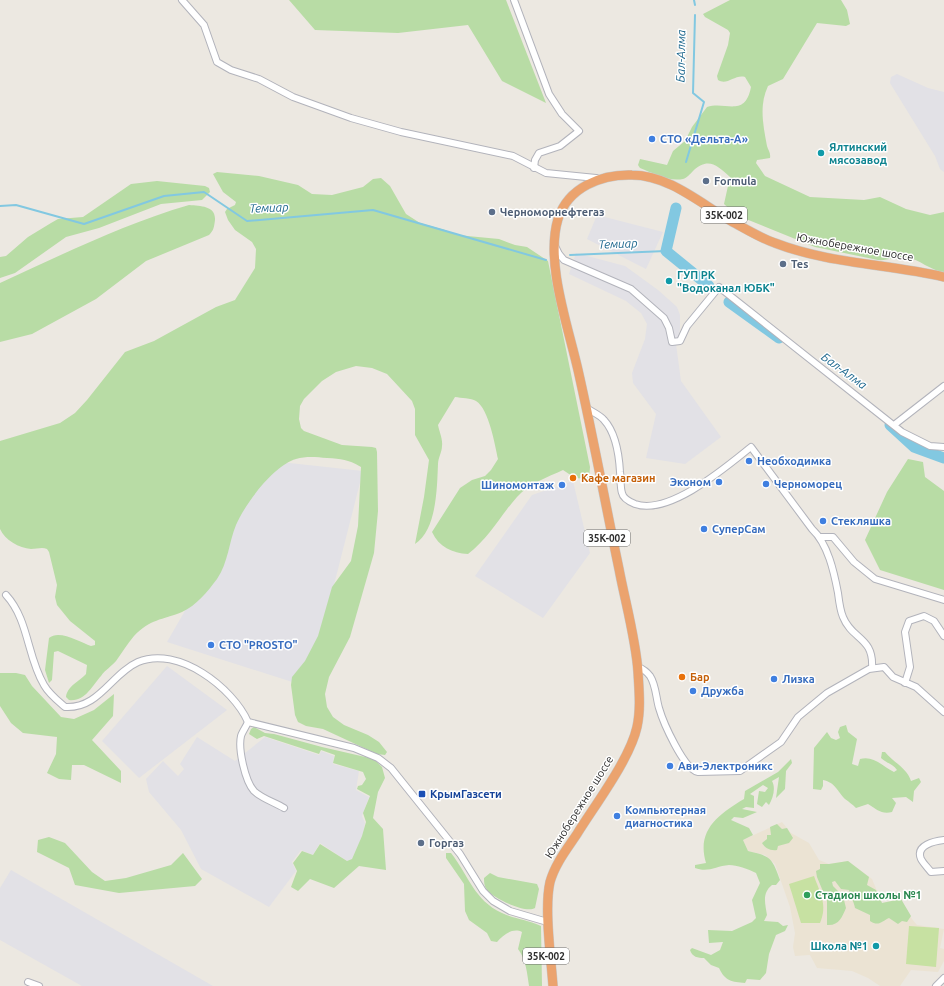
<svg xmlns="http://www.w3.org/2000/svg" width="944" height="986" viewBox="0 0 944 986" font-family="Ubuntu,sans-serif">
<rect width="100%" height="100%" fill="#ece8e1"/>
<!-- industrial -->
<g fill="#e2e1e6">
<path d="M897,74L928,88L944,92V172L940,169L935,156L890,83L891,77Z"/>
<path d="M597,215L663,232L646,269L587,239Z"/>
<path d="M576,253L625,266L658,290L677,307L680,315V329L676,344L681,381L721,437L685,464L646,458L656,414L633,383L632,373L645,339L647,324L641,313L626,301L569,274Z"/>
<path d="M271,461L363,471L308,687L167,642Z"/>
<path d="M573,481L590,553L543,618L475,576L532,495Z"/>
<path d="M167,666L227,710L139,778L102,741Z"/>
<path d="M197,737L235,761L265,737L319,755L321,751L334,756L333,764L359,771L356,790L369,797L362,816L365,823L363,835L352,859L347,861L320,843L313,855L301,850L292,862L296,871L269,907L201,869L181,830L149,792L146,779L163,761L178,776L184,769L180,764Z"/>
<path d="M11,870L213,986H82L0,940V888Z"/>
</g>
<!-- education -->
<path fill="#ebe3d3" d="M782,822L791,833L809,843L819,860L829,864L848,861L872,879L882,903L901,899L912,919L917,925L944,929L940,948L944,949V961L938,972L911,970L900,986H880L868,978L852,971L817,968L810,955L795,956L793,947L795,933L790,907L775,864L765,855L748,851L743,840Z"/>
<!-- green -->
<g fill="#b8dca5">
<path d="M289,0H506L546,103L502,81L468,25L398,33L315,30Z"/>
<path d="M730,0H841L847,10L850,24L846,26L817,23L783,79L768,86C759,105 763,125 767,146C768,150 771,153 770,158L757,160L756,163L765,176L810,197L864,200L880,197L906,209L930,215L944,212V272C931,271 919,259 906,257C896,256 888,261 878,260L815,247L736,215L724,204L730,177C717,165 708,157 693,171C690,174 687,178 683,179C669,182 653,173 640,168L638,165L640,159L667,165L673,151L685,141L692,127L707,107C726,101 745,118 751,87L745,77C735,74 727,86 718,80L717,76L728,45L730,33L728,30L705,17L703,14Z"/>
<path d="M217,172L259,176L298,185L312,194L332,195L363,187L373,179L381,178L390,186L406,214L420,223L445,230L457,235L499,239L515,245L527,247L548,261L590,467L589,479L575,478L563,470C548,477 528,484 517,497C500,516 489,538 468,554C452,553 439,547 432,532L460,488L472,480L485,476L491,470L498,459C495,445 489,409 476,401C471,398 461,398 455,397L438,425C439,431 443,439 442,446C442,452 438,458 438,464C437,487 437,530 415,544L424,497L429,460L415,435V409L412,401L387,374L372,368L356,366L336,372L322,381L304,399L300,406L299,419L301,428L304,431L342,445L372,447L376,448L377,452L378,511L374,553L350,637L329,677L325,694L327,707L333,717L344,725L368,735L379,742L387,752L385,755L377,754L323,729L306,726L298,722L295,715L291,685L292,677L305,661L318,636L332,587L351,561L358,526L361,467C347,459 342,459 327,458C316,457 306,456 296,459C274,465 245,504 236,525C229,542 228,563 217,579C208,591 196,606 182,612C162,620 150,619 134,636C127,644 122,653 116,661C112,666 105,670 101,676C92,686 85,702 69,700L66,697C67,686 80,681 86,674L87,665L58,651L54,652L52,680L49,683L45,670L49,638C59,629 80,642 91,646L95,645V641L70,621L57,605L55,597L57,585L49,552L47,549C42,547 37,549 31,549C19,548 5,540 0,529V441L60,423L75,413L87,400L125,352L154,341L216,307L235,300L255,268L256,249L252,242L235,230L228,220L225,212L227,209L235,205L236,202L223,192L213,174Z"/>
<path d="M157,181L205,186L209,188L210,192L202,200L161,204L99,228L66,237L15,273L0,278V257L6,256L28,237L51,223L58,219L83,217L131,184Z"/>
<path d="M189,205C201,206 216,206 215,220C214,227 214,230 209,235L146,261L96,299L32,334L0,342V283C61,255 124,224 189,205Z"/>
<path d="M908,459L923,462L925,477L944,491V590L880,570L865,540L887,492Z"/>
<path d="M0,673H16L25,675L32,686L61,717L74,719L94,710L114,694L113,716L92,740L121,771V783L84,765H72L71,780L59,779L47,773L56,754L57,737L23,733L11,723L0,706Z"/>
<path d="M846,725L848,732L857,739L852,764L858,766L860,759C874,755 883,767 894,772L897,770C893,764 886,763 881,758L882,752H885C893,762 907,768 911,781L919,778L921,782L914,791L913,802L906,797L892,798L896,803L892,812C882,815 876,809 868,804L856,808C852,804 849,802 845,799C837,791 836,783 823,780V786L821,790L813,789L814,748L827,732L831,738L836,740L840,738L838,732L840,727Z"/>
<path d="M254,727L265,733L274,734L322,747L374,759L382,767L385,778L378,792L373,818L383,829L386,870L359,866L334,888L310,879L298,891L291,887L297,871L293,863L302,851L313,855L320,844L347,861L352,859L362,836L366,822L363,813L370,796L357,789L358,786L362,785L366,779L363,772L333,763L335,755L321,750L319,754L264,736L257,739L249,734L251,729Z"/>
<path d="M791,759L792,763L786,771L785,789L776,798L779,777L772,781C776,788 773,798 769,805L766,802L762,807L757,804L759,791L765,792L768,788L763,785L750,794L754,796V808L746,807L742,809L757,812L743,818L734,817L731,820L749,828L753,835L743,840L748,851C770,856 772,857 780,880L776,885H772C762,893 765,903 767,915L764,921L778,922L783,926L788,925L785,931L776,935L769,954L766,973L760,980L747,979L745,983C732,982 725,981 719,968L711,965L704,958C698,958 692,957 690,950L692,948L711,955L720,950L723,942L709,943L708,930L732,931L752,922L756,918L752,900L760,883L756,873C748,869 737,865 729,865C716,866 708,873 695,868V865L706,863C696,830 719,814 744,799L745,791L778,772Z"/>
<path d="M777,824L782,829L787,828L793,838L789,843L778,846L777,850C770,851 765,848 762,843L767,839V835H771L770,827Z"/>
<path d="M49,837L65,843L92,872L105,881L126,878L171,865L183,853L202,879L195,886L119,893L75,885L69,868L37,852L38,840Z"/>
<path d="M446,853H451C469,876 474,900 502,913C515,919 528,920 541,926L542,986H529C527,973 526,959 518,949L522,932C513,927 503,935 497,942L491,941L487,933L469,920L465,911L464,884L446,858Z"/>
<path d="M848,861L869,877L867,885L876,890L882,903L901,899L911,916L907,922L902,921L898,924L889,918C882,921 879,927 870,921V915L855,908C854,901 850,897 849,890L841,889L835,881L832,882L833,886L843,896L846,908C842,917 839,926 827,925V901L817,877L816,871L820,869V864H829Z"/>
<path d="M490,873L498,877L537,884L539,889L535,908C526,914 493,898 487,890C484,886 484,882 484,878Z"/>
</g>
<!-- pitch -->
<g fill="#c7e1a2">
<path d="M814,876C820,893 828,905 820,923H801L789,884Z"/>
<path d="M909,926L939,928L936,967L906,964Z"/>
</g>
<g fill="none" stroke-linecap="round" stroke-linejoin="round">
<!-- stream -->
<g stroke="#82c8e1" stroke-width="2">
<path d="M694,0L695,5"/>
<path d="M686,162L704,102L693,93L695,15"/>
<path d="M0,206L16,205L84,224L164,196L204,192L247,221L373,210L546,260"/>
<path d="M570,255L666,251"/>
</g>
<!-- river -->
<g stroke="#82c8e1" stroke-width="11">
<path d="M676,208L666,251L709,286"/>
<path d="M729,302L779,338"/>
<path d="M890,425L914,447L944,458"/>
</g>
<defs>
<g id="minor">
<path d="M182,0L204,25L217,62L231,70L259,79L293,97L351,118L401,132L513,156L546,173L596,178"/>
<path d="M514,0L549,94L562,114L579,131L560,146L539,153L535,160L534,168"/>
<path d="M555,246L559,254L564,260L631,289L664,318L669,328L672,342L680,341L687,326L719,287L902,432L930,446L944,447"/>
<path d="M587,408C592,412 600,415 604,420C616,433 619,454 620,472C621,478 620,487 622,493C623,498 630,502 635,504C669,516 726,467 751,447L812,529C828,544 834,572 838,593C839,601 840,610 843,617C852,640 874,637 872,668"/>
<path d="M894,425L944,386"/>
<path d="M820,537H833L854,562L875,579L944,600"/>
<path d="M6,595C29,620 27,657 44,685C49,694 58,701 65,707C99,709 111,674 138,662C178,645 233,688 248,722L354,748L378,758L391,768L460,854L483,891L493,901L510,911L544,921"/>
<path d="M638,667C643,669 647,672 650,676C656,685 656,698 659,708C663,722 684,770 698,772L740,771L781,742L798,717L827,693L869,669L884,667L893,677L916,687L944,712"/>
<path d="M905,683L910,667L905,632L909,621L924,616L934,621L944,636"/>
<path d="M248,722C246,727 242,732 241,736C238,749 245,781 254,791C261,798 276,803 284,808"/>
<path d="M944,840C935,841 915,845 921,859C923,863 928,868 931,872L944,871"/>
<path d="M28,982L39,986"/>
<path d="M936,986L944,978"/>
</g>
<path id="highway" d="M553,986C551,958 544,908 550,882C555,864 567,849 577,834C595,805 630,759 637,727C641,709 639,690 638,672C636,640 625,601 619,569C605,502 593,436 578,370C568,326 545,262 558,219C568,187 602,174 632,175C669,175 701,204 731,221C746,229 760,238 775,243C829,264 889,264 944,277"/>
</defs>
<!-- minor casing -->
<use href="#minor" stroke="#b2b3bb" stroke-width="8"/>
<!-- highway casing -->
<use href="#highway" stroke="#c8c8c8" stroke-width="10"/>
<!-- minor -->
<use href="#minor" stroke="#fff" stroke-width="6"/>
<!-- highway -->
<use href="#highway" stroke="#eba36e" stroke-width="9"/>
</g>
<!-- markers -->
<g fill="#3f7fe0" stroke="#fff" stroke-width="1.5">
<circle cx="652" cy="139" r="4"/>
<circle cx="749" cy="461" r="4"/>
<circle cx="719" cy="482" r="4"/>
<circle cx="766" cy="484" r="4"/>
<circle cx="562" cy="485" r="4"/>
<circle cx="823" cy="521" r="4"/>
<circle cx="704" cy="529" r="4"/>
<circle cx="211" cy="645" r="4"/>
<circle cx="774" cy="679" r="4"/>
<circle cx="693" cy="691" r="4"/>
<circle cx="670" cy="766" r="4"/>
<circle cx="617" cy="816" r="4"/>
</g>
<g fill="#0f9aa8" stroke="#fff" stroke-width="1.5">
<circle cx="821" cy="153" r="4"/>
<circle cx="669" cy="281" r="4"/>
<circle cx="876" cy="946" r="4"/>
</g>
<g fill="#5c6f8a" stroke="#fff" stroke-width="1.5">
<circle cx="706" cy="181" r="4"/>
<circle cx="492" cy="212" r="4"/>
<circle cx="783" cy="264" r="4"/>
<circle cx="421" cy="843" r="4"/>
</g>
<g fill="#e8710a" stroke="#fff" stroke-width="1.5">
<circle cx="573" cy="478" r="4"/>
<circle cx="682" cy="677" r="4"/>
</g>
<rect fill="#1a4fb4" stroke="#fff" stroke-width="1.5" x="418" y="790" width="8" height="8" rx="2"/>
<circle fill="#2e9e5b" stroke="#fff" stroke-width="1.5" cx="807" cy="895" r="4"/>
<g text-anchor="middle" stroke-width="3" stroke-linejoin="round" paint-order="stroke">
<!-- shield labels -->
<g fill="#fff" stroke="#6c6c6c" stroke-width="1">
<rect x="701" y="207" width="46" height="16" rx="3"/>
<rect x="584" y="530" width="46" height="16" rx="3"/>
<rect x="523" y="948" width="46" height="16" rx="3"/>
</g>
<g font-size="10" font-weight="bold" fill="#2d2d2d">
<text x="724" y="219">35К-002</text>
<text x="607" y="542">35К-002</text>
<text x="546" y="960">35К-002</text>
</g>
<!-- shop labels -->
<g font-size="11" font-weight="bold" fill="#366cbe" stroke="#fff" text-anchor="start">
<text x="660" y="143">СТО «Дельта-А»</text>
<text x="757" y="465">Необходимка</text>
<text x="711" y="486" text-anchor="end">Эконом</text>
<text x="774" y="488">Черноморец</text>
<text x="554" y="489" text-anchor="end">Шиномонтаж</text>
<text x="831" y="525">Стекляшка</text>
<text x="712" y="533">СуперСам</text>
<text x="219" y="649">СТО "PROSTO"</text>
<text x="782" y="683">Лизка</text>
<text x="701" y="695">Дружба</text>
<text x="678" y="770">Ави-Электроникс</text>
<text x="625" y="814">Компьютерная<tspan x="625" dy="13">диагностика</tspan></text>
</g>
<!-- culture labels -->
<g font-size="11" font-weight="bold" fill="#0d838f" stroke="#fff" text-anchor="start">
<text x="829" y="151">Ялтинский<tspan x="829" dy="13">мясозавод</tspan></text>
<text x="677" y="279">ГУП РК<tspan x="677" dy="13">"Водоканал ЮБК"</tspan></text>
<text x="868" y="950" text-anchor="end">Школа №1</text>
</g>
<!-- service labels -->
<g font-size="11" font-weight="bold" fill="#4e5e75" stroke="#fff" text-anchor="start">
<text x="714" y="185">Formula</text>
<text x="500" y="216">Черноморнефтегаз</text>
<text x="791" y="268">Tes</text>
<text x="429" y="847">Горгаз</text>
</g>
<!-- street labels -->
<g font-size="11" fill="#2d2d2d" stroke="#fff">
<text transform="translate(855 247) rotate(10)" y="4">Южнобережное шоссе</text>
<text transform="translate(579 807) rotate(-58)" y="4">Южнобережное шоссе</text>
</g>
<!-- food labels -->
<g font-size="11" font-weight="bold" fill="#c56008" stroke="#fff" text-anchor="start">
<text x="581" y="482">Кафе магазин</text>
<text x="690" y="681">Бар</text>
</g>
<!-- transit labels -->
<g font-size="11" font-weight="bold" fill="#164399" stroke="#fff" text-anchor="start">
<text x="430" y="798">КрымГазсети</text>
</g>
<!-- leisure labels -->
<g font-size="11" font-weight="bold" fill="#27864d" stroke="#fff" text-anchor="start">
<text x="815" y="899">Стадион школы №1</text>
</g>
<!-- water labels -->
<g font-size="12" font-style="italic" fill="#1f698f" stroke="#fff">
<text transform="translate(681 56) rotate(-89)" y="4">Бал-Алма</text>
<text transform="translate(269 208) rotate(-2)" y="4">Темиар</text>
<text transform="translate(618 244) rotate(-2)" y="4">Темиар</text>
<text transform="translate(844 371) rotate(36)" y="4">Бал-Алма</text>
</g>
</g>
</svg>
